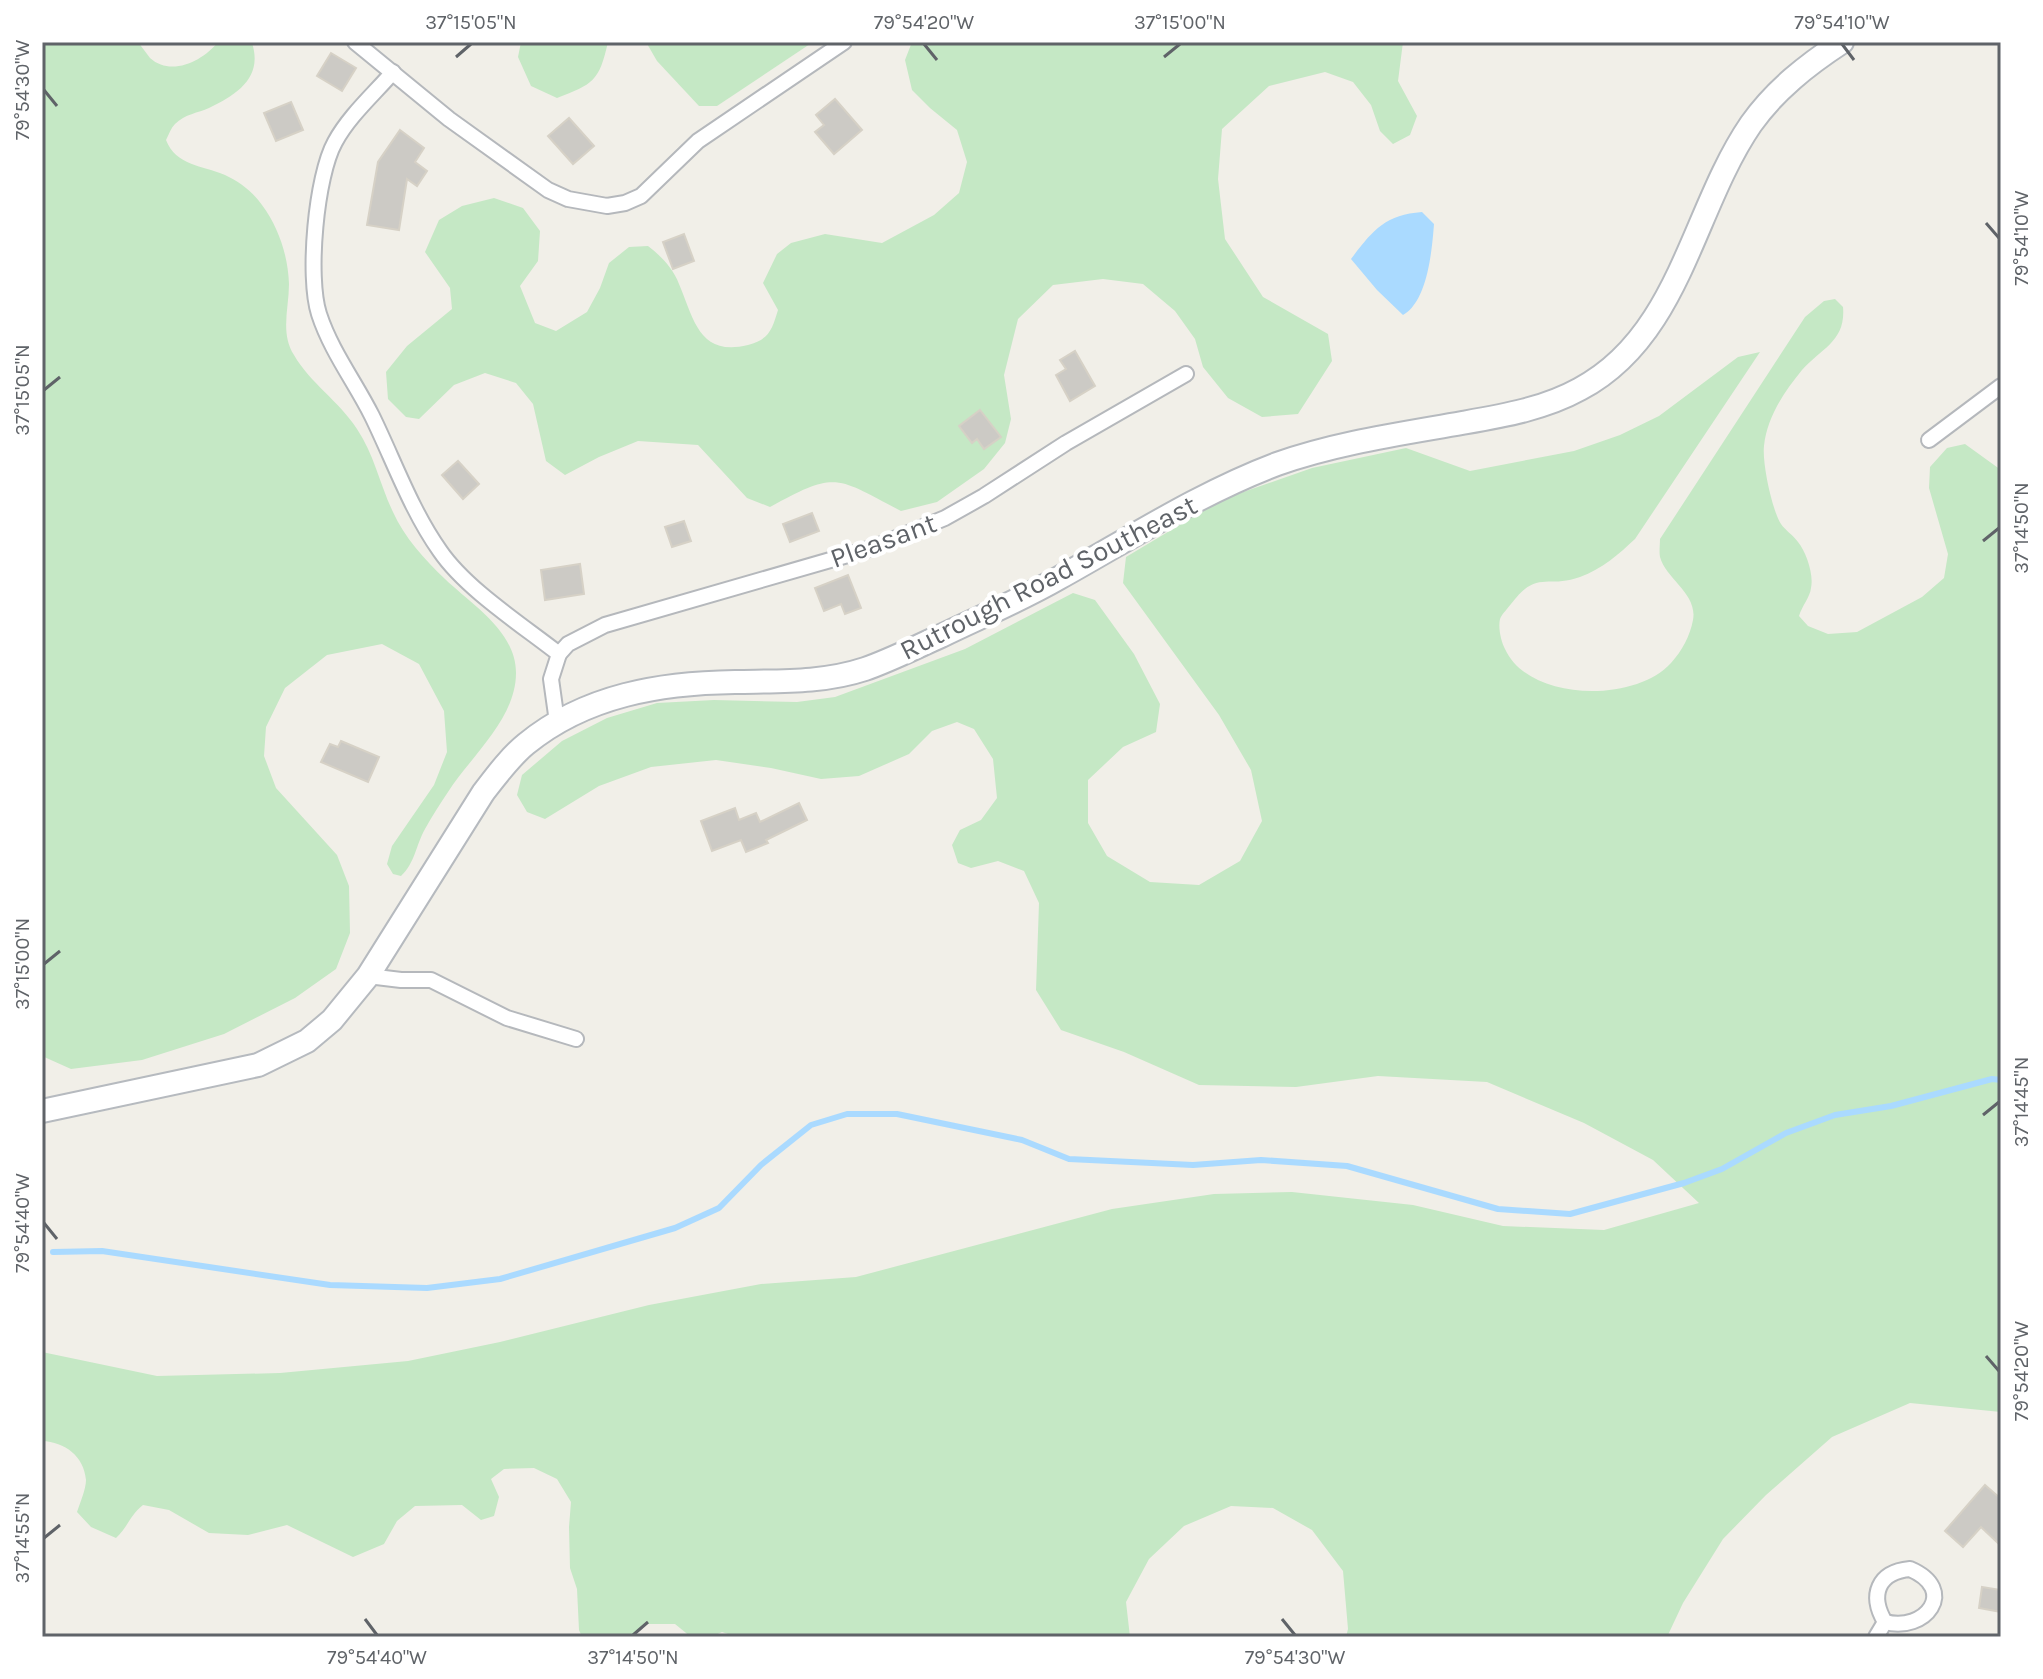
<svg xmlns="http://www.w3.org/2000/svg" width="2043" height="1679" viewBox="0 0 2043 1679" font-family="Karla,sans-serif">
<rect width="100%" height="100%" fill="#f1efe8"/>
<!-- green -->
<g fill="#c5e8c5">
<path d="M42,42H138C142,47 146,53 150,58C171,77 203,61 218,42L252,43C263,77 238,94 209,108C198,113 185,114 175,124C171,128 169,134 166,140C176,166 202,165 225,175C240,182 253,192 262,205C279,228 288,256 289,284C289,308 280,333 294,355C310,383 339,401 357,429C374,454 380,485 393,512C404,537 425,560 445,579C471,604 516,631 516,673C516,719 471,756 448,792C440,804 432,816 425,829C416,845 415,863 401,876L393,874L387,864L392,846L434,785L447,752L444,711L419,664L382,644L327,655L285,688L266,727L264,756L276,788L337,855L349,886L350,933L336,969L295,998L224,1034L142,1060L71,1069L42,1056Z"/>
<path d="M521,42H608C599,82 593,84 557,98L531,86L518,57Z"/>
<path d="M646,42H813L717,106H699L657,61Z"/>
<path d="M912,42H1403L1398,81L1417,116L1410,135L1393,144L1380,131L1371,105L1353,82L1325,72L1269,86L1222,129L1218,179L1225,239L1263,297L1328,334L1332,361L1298,414L1262,417L1228,398L1203,367L1195,339L1175,311L1143,284L1103,279L1053,285L1018,319L1004,375L1011,419L1005,443L984,469L937,502L901,511C836,477 837,470 770,507L747,498L698,445L638,441L599,457L565,475L546,461L533,404L516,383L485,373L454,385L419,419L406,417L388,399L386,372L407,346L452,309L450,288L425,252L439,220L462,206L494,198L523,208L540,231L538,261L520,286L535,323L556,331L587,312L600,288L609,263L629,247L648,246C661,256 673,268 679,284C694,319 699,357 748,345C770,339 772,329 778,310L763,283L777,254L791,243L825,234L882,243L934,215L959,193L967,162L957,130L930,108L912,90L905,60Z"/>
<path d="M1835,299L1843,307C1846,341 1822,348 1802,370C1784,392 1767,417 1764,446C1762,463 1772,510 1781,524C1785,530 1793,535 1798,542C1806,552 1814,574 1811,588C1810,597 1802,606 1799,616L1808,626L1828,634L1857,632L1922,597L1944,578L1948,554L1929,488L1930,467L1947,448L1965,444L2001,470V1412L1910,1403L1832,1437L1766,1495L1723,1539L1683,1603L1667,1637H1346L1348,1629L1343,1571L1312,1530L1273,1508L1231,1506L1184,1526L1149,1559L1126,1602L1130,1637H737L722,1632L711,1637H691L675,1624H647L630,1637H582L579,1630L577,1589L570,1568L569,1527L571,1502L557,1479L534,1468L504,1469L491,1479L499,1497L494,1516L481,1520L462,1505L415,1506L397,1521L384,1544L353,1557L287,1525L248,1535L209,1533L169,1510L143,1505C130,1515 128,1527 116,1538L91,1527L77,1512C80,1503 86,1489 86,1480C84,1456 65,1442 42,1441V1352L157,1376L280,1373L408,1361L500,1342L649,1305L761,1284L856,1277L1112,1209L1214,1194L1292,1192L1413,1205L1503,1226L1604,1230L1699,1203L1653,1160L1584,1123L1487,1082L1378,1076L1296,1087L1199,1085L1124,1052L1061,1030L1036,990L1039,903L1024,871L998,861L971,868L958,863L952,845L960,830L981,820L997,798L993,759L974,729L957,722L932,731L909,754L859,776L821,779L771,768L716,760L651,767L599,786L545,819L527,812L517,795L522,775L562,741L607,718L657,703L714,700L797,702L835,697L965,649L1073,593L1095,600L1134,654L1160,704L1156,732L1123,747L1088,780V823L1107,856L1150,882L1199,885L1240,861L1262,821L1251,770L1219,715L1123,583L1126,557L1223,499L1312,468L1406,448L1470,471L1574,451L1620,435L1659,416L1738,357L1760,352L1635,539C1619,554 1602,569 1580,577C1547,589 1537,569 1511,604C1508,608 1502,614 1500,619C1498,628 1501,641 1505,649C1529,702 1635,703 1671,663C1682,651 1690,636 1693,620C1698,594 1666,579 1660,557C1659,552 1660,544 1660,539L1805,317L1824,301Z"/>
</g>
<!-- water -->
<path fill="#aadaff" d="M1422,212L1434,224C1432,249 1428,301 1403,315L1377,290L1351,259C1373,230 1385,215 1422,212Z"/>
<g fill="none" stroke-linecap="round" stroke-linejoin="round">
<!-- stream -->
<path stroke="#aadaff" stroke-width="6" d="M53,1252L102,1251L330,1285L427,1288L500,1279L675,1228L719,1208L761,1165L811,1125L847,1114H897L1022,1140L1069,1159L1193,1165L1261,1160L1347,1166L1498,1209L1570,1214L1684,1183L1722,1169L1786,1133L1835,1115L1891,1106L1992,1079L2001,1080"/>
</g>
<!-- building -->
<g fill="#cccac5" stroke="#d6d1c6" stroke-width="2">
<path d="M331,53L356,68L342,91L317,76Z"/>
<path d="M835,99L862,130L834,154L815,132L824,125L816,115Z"/>
<path d="M291,102L303,130L276,141L264,113Z"/>
<path d="M569,118L594,146L573,164L548,136Z"/>
<path d="M400,130L424,148L415,162L427,171L417,186L407,179L399,230L367,225L378,162Z"/>
<path d="M684,234L694,261L673,269L663,242Z"/>
<path d="M1075,351L1095,386L1070,401L1056,375L1066,369L1060,360Z"/>
<path d="M980,410L1001,437L984,449L977,439L972,443L959,426Z"/>
<path d="M458,461L479,484L463,499L442,475Z"/>
<path d="M812,513L819,531L790,542L783,524Z"/>
<path d="M684,521L691,541L672,547L665,527Z"/>
<path d="M580,564L584,594L545,600L541,570Z"/>
<path d="M848,575L861,608L845,614L841,604L824,611L815,588Z"/>
<path d="M341,741L379,757L368,782L321,762L330,744L338,747Z"/>
<path d="M799,803L807,820L766,840L768,843L746,852L741,840L712,851L701,821L735,808L739,820L756,813L760,822Z"/>
<path d="M1985,1485L2001,1499V1546L1981,1527L1963,1547L1945,1531Z"/>
<path d="M1982,1587L2001,1590V1612L1979,1608Z"/>
</g>
<g fill="none" stroke-linecap="round" stroke-linejoin="round">
<defs>
<g id="street">
<path d="M355,42L449,119L548,190L568,199L607,206L625,203L641,196L698,141L844,42"/>
<path d="M393,72C374,94 349,116 335,142C316,176 307,277 319,314C331,351 355,382 372,416C394,461 411,510 440,551C466,589 522,625 559,654L551,679L557,722"/>
<path d="M1929,440L2001,386"/>
<path d="M559,654L568,644L605,625L872,548L945,518L984,496L1066,443L1186,374"/>
<path d="M368,976L401,980H431L507,1018L576,1039"/>
<path d="M1910,1569C1959,1590 1925,1633 1885,1622C1869,1595 1878,1572 1910,1569Z"/>
<path d="M1876,1637L1885,1622"/>
</g>
<path id="secondary" d="M42,1111L258,1065L307,1041L332,1020L368,976L483,793C496,776 510,757 526,744C586,695 661,683 735,682C779,681 823,683 865,669C891,660 916,647 941,636C980,617 1021,600 1059,578C1131,538 1200,493 1277,464C1336,443 1400,434 1462,423C1502,416 1544,409 1580,389C1680,336 1692,210 1751,124C1775,90 1807,65 1842,42"/>
</defs>
<!-- street casing -->
<use href="#street" stroke="#b5b8bc" stroke-width="18"/>
<!-- secondary casing -->
<use href="#secondary" stroke="#b6babf" stroke-width="26"/>
<!-- street -->
<use href="#street" stroke="#fff" stroke-width="14"/>
<!-- secondary -->
<use href="#secondary" stroke="#fff" stroke-width="22"/>
</g>
<!-- ticks -->
<path fill="none" stroke="#5f6368" stroke-width="3" d="M924,44L937,60M1842,44L1854,60M456,57L471,44M1164,57L1180,44M44,90L57,106M1986,223L1999,238M44,390L60,377M1983,541L1999,528M44,964L60,951M1983,1115L1999,1102M44,1223L57,1239M1986,1356L1999,1371M44,1538L60,1525M365,1619L377,1635M1282,1619L1295,1635M633,1635L648,1622"/>
<g text-anchor="middle" stroke-width="8" stroke-linejoin="round" paint-order="stroke">
<!-- street labels -->
<g font-size="28" fill="#5f6368" stroke="#fff">
<text transform="translate(883 540) rotate(-20)" y="10">Pleasant</text>
<text transform="translate(1048 577) rotate(-27)" y="10">Rutrough Road Southeast</text>
</g>
</g>
<!-- border -->
<rect width="2043" height="1679" fill="none" stroke="#ffffff" stroke-width="88"/>
<rect x="44" y="44" width="1955" height="1591" fill="none" stroke="#5f6368" stroke-width="3"/>
<g font-size="20" text-anchor="middle" fill="#5f6368">
<text x="471" y="29">37°15'05"N</text>
<text x="924" y="29">79°54'20"W</text>
<text x="1180" y="29">37°15'00"N</text>
<text x="1842" y="29">79°54'10"W</text>
<text transform="translate(22 90) rotate(-90)" y="7">79°54'30"W</text>
<text transform="translate(2021 238) rotate(-90)" y="7">79°54'10"W</text>
<text transform="translate(22 390) rotate(-90)" y="7">37°15'05"N</text>
<text transform="translate(2021 528) rotate(-90)" y="7">37°14'50"N</text>
<text transform="translate(22 964) rotate(-90)" y="7">37°15'00"N</text>
<text transform="translate(2021 1102) rotate(-90)" y="7">37°14'45"N</text>
<text transform="translate(22 1223) rotate(-90)" y="7">79°54'40"W</text>
<text transform="translate(2021 1371) rotate(-90)" y="7">79°54'20"W</text>
<text transform="translate(22 1538) rotate(-90)" y="7">37°14'55"N</text>
<text x="377" y="1664">79°54'40"W</text>
<text x="633" y="1664">37°14'50"N</text>
<text x="1295" y="1664">79°54'30"W</text>
</g>
</svg>
